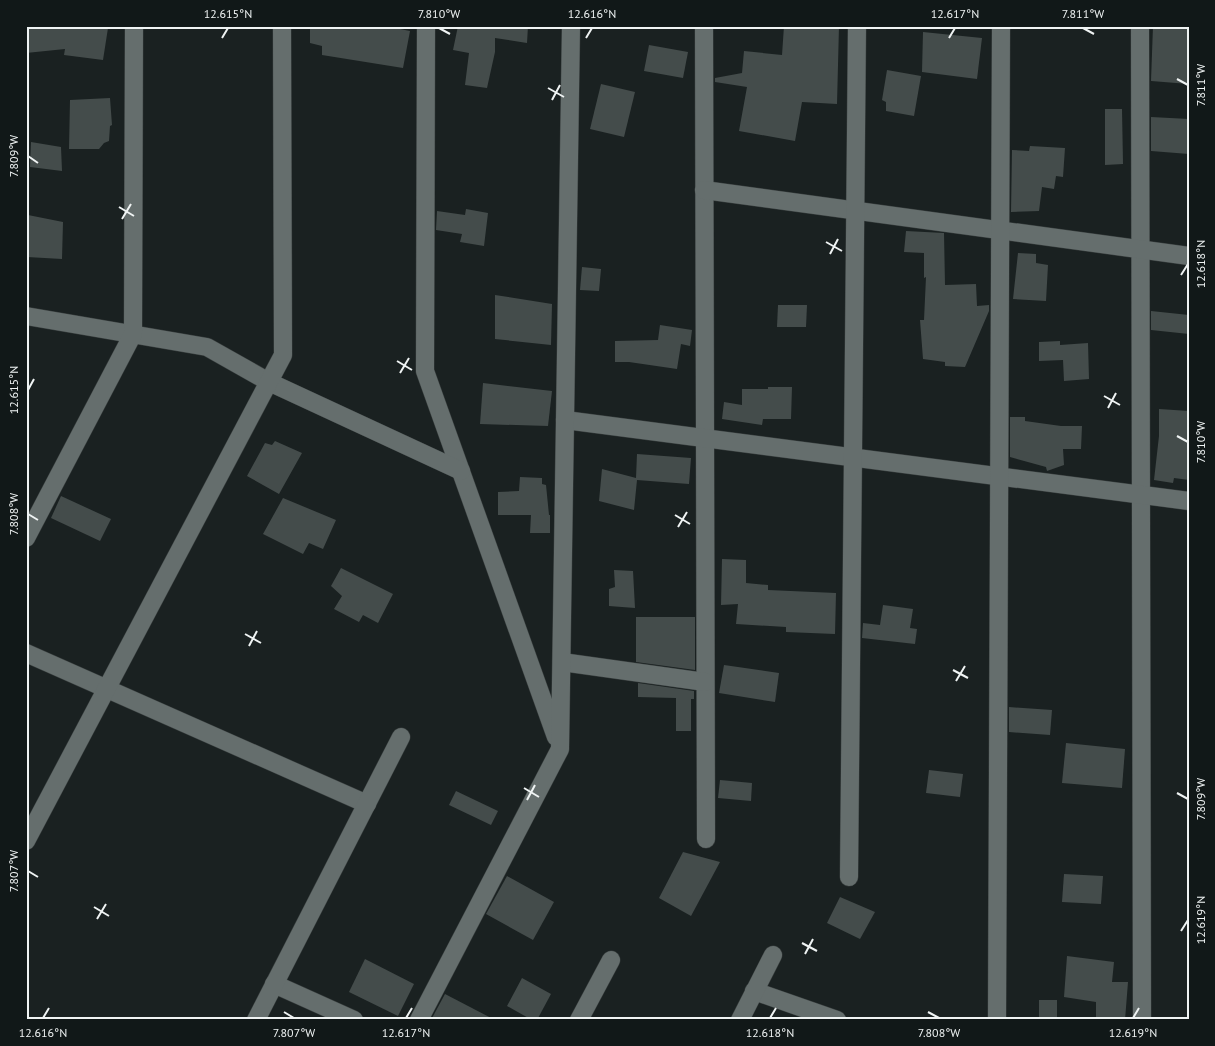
<svg xmlns="http://www.w3.org/2000/svg" width="1215" height="1046" viewBox="0 0 1215 1046" font-family="'PT Sans',sans-serif">
<rect width="100%" height="100%" fill="#1a2121"/>
<!-- building -->
<g fill="#444c4b">
<path d="M26,26H97L108,28L103,60L64,55L65,49L26,53Z"/>
<path d="M310,26H385L410,31L403,68L322,55V46L310,43Z"/>
<path d="M458,26H528L527,43L495,38V52L487,88L465,85L469,53L453,50Z"/>
<path d="M784,26H839L837,104L802,102L795,141L739,131L747,87L715,82V78L742,73L744,51L782,55Z"/>
<path d="M1153,26L1189,28V84L1151,81Z"/>
<path d="M923,32L982,38L977,79L922,72Z"/>
<path d="M649,45L688,52L683,78L644,71Z"/>
<path d="M887,70L921,76L914,116L886,111V102L882,100Z"/>
<path d="M601,84L635,92L624,137L590,129Z"/>
<path d="M110,98L112,125L110,126L109,141L104,143L99,149H69L70,100Z"/>
<path d="M1105,109H1122L1123,164L1105,165Z"/>
<path d="M1151,117L1189,119V154L1151,151Z"/>
<path d="M31,142L61,147L62,171L30,167Z"/>
<path d="M1030,146L1065,148L1063,177L1056,176L1054,189L1042,187L1039,211L1011,212L1012,150L1029,151Z"/>
<path d="M466,209L488,213L484,246L460,242L462,234L436,230L437,211L465,215Z"/>
<path d="M28,215L63,222L62,259L27,257Z"/>
<path d="M906,231L944,233L945,285L976,284L977,306L989,305V311L965,367L945,366V362L923,359L920,320H924L926,277L924,278V253L904,252Z"/>
<path d="M1018,253L1036,254V263L1048,265L1046,301L1013,299Z"/>
<path d="M582,267L601,269L599,291L580,290Z"/>
<path d="M495,295L552,304L551,345L495,339Z"/>
<path d="M778,305H807L806,327H777Z"/>
<path d="M1151,311L1189,315V334L1151,330Z"/>
<path d="M660,325L692,330L690,346L681,344L677,369L629,362H615V341L658,340Z"/>
<path d="M1060,341V345L1088,343L1089,379L1064,381L1063,360L1039,361V342Z"/>
<path d="M483,383L552,391L548,426L480,424Z"/>
<path d="M768,387H792L791,419H763L762,425L722,419L724,402L742,405V389H768Z"/>
<path d="M1159,409L1189,411V480L1174,478L1173,483L1154,480L1159,436Z"/>
<path d="M1010,417H1025V421L1061,426H1082L1081,449H1063L1064,465L1047,471L1046,467L1010,457Z"/>
<path d="M275,441L302,453L279,494L247,476L265,443L272,445Z"/>
<path d="M637,454L691,458L689,484L637,480L634,510L599,501L602,469L636,478Z"/>
<path d="M520,477L542,478V484L546,485L549,515H550V533H530L531,515H498V492L519,491Z"/>
<path d="M61,496L111,519L100,541L51,518Z"/>
<path d="M283,498L336,520L323,549L309,543L303,554L263,534Z"/>
<path d="M722,559L746,560V583L768,585V590L836,593L835,634L786,632V627L736,624L738,604L721,605Z"/>
<path d="M341,568L393,594L378,623L363,615L359,622L334,609L342,596L331,586Z"/>
<path d="M614,570L633,571L635,608L609,606V589L615,587Z"/>
<path d="M883,605L913,609L910,628L917,629L915,644L862,638L863,623L880,625Z"/>
<path d="M636,617H695V670L636,662Z"/>
<path d="M724,665L779,673L775,702L719,693Z"/>
<path d="M638,683L694,691V699H691V731H676V698L638,697Z"/>
<path d="M1009,707L1052,710L1050,735L1009,732Z"/>
<path d="M1066,743L1125,749L1122,788L1062,783Z"/>
<path d="M929,770L963,774L960,797L926,793Z"/>
<path d="M720,780L752,783L751,801L718,798Z"/>
<path d="M456,791L498,811L491,825L449,805Z"/>
<path d="M683,852L720,862L691,916L659,898Z"/>
<path d="M1064,874L1103,876L1101,904L1062,902Z"/>
<path d="M507,876L554,902L533,940L486,914Z"/>
<path d="M840,897L875,912L860,939L827,923Z"/>
<path d="M1067,956L1114,962L1112,982H1128L1125,1020H1096V1002L1064,997Z"/>
<path d="M365,959L414,984L398,1016L349,992Z"/>
<path d="M522,978L551,994L537,1020H532L507,1006Z"/>
<path d="M445,994L495,1020H431Z"/>
<rect x="1039" y="1000" width="18" height="20"/>
</g>
<g fill="none" stroke-linecap="round" stroke-linejoin="round">
<defs>
<g id="street">
<path d="M426,26L425,371L556,737"/>
<path d="M704,26L706,839"/>
<path d="M1140,26L1142,1020"/>
<path d="M704,190L1189,256"/>
<path d="M26,316L207,347L269,382L461,471"/>
<path d="M565,420L1189,501"/>
<path d="M26,538L133,334L134,26"/>
<path d="M26,653L367,804"/>
<path d="M562,662L705,682"/>
<path d="M26,841L283,355L282,26"/>
<path d="M849,877L857,26"/>
<path d="M274,984L354,1020"/>
<path d="M754,991L837,1020"/>
<path d="M256,1020L401,737"/>
<path d="M419,1020L560,749L571,26"/>
<path d="M579,1020L611,960"/>
<path d="M740,1020L773,955"/>
<path d="M997,1020L1001,26"/>
</g>
</defs>
<!-- street casing -->
<use href="#street" stroke="#383e3e" stroke-width="19"/>
<!-- street -->
<use href="#street" stroke="#656e6d" stroke-width="18"/>
</g>
<!-- ticks -->
<path fill="none" stroke="#eff3f3" stroke-width="2" d="M439,28L450,34M1083,28L1094,34M222,38L228,28M586,38L592,28M949,38L955,28M1177,79L1188,85M548,88L564,97M552,100L560,85M28,156L38,163M119,207L134,216M122,219L131,204M826,242L842,251M830,254L838,239M1181,275L1188,264M397,361L412,370M400,373L409,358M28,390L34,379M1104,396L1120,405M1108,408L1116,393M1177,436L1188,442M28,514L38,520M675,515L690,524M678,527L687,512M245,634L261,643M249,646L257,631M953,670L968,678M956,681L965,666M524,788L539,797M1177,793L1188,799M527,800L535,785M28,871L38,877M94,907L109,916M97,919L106,904M1181,931L1188,920M802,943L817,951M805,954L813,939M284,1012L294,1018M928,1012L939,1018M43,1018L49,1008M406,1018L412,1008M770,1018L776,1008M1133,1018L1139,1008"/>
<!-- border -->
<rect width="1215" height="1046" fill="none" stroke="#111818" stroke-width="55"/>
<rect x="28" y="28" width="1160" height="990" fill="none" stroke="#eff3f3" stroke-width="2"/>
<g font-size="12" text-anchor="middle" fill="#eff3f3">
<text x="228" y="18">12.615°N</text>
<text x="439" y="18">7.810°W</text>
<text x="592" y="18">12.616°N</text>
<text x="955" y="18">12.617°N</text>
<text x="1083" y="18">7.811°W</text>
<text transform="translate(1201 85) rotate(-90)" y="4">7.811°W</text>
<text transform="translate(14 156) rotate(-90)" y="4">7.809°W</text>
<text transform="translate(1201 264) rotate(-90)" y="4">12.618°N</text>
<text transform="translate(14 390) rotate(-90)" y="4">12.615°N</text>
<text transform="translate(1201 442) rotate(-90)" y="4">7.810°W</text>
<text transform="translate(14 514) rotate(-90)" y="4">7.808°W</text>
<text transform="translate(1201 799) rotate(-90)" y="4">7.809°W</text>
<text transform="translate(14 871) rotate(-90)" y="4">7.807°W</text>
<text transform="translate(1201 920) rotate(-90)" y="4">12.619°N</text>
<text x="43" y="1037">12.616°N</text>
<text x="294" y="1037">7.807°W</text>
<text x="406" y="1037">12.617°N</text>
<text x="770" y="1037">12.618°N</text>
<text x="939" y="1037">7.808°W</text>
<text x="1133" y="1037">12.619°N</text>
</g>
</svg>
